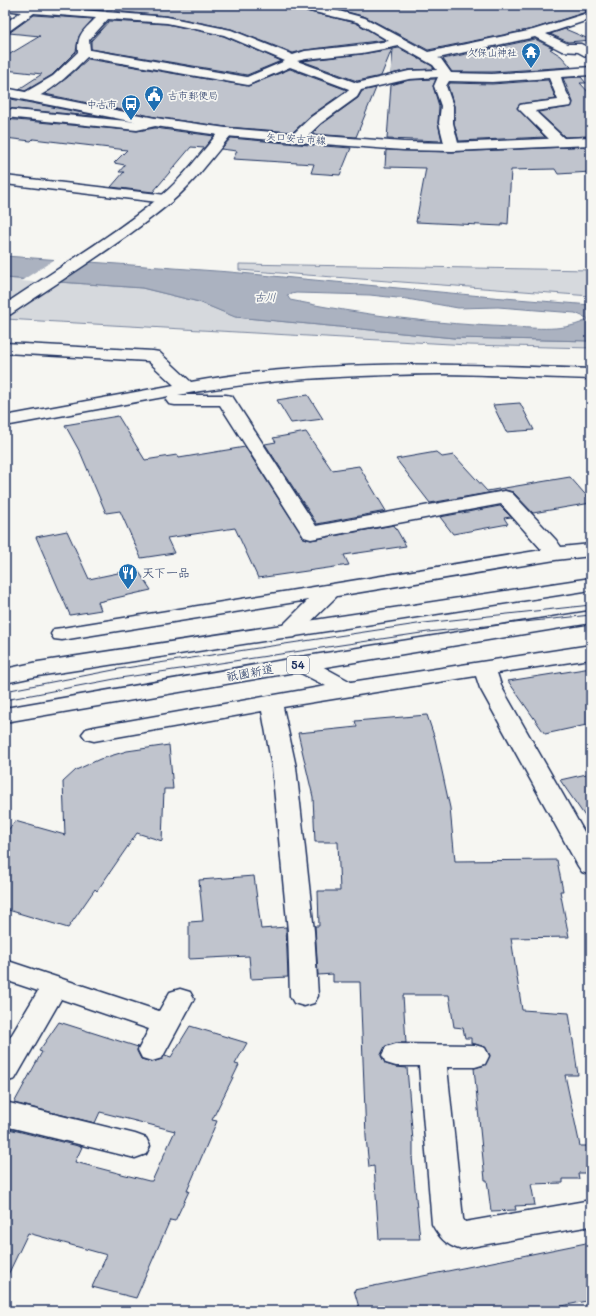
<svg xmlns="http://www.w3.org/2000/svg" width="596" height="1316" viewBox="0 0 596 1316" font-family="Mali,'Klee One',sans-serif">
<rect width="100%" height="100%" fill="#f6f6f2"/>
<filter id="ink" filterUnits="userSpaceOnUse"><feTurbulence type="fractalNoise" baseFrequency=".025" numOctaves="2"/><feDisplacementMap in="SourceGraphic" scale="8" xChannelSelector="R" yChannelSelector="G"/><feConvolveMatrix kernelMatrix="1 2 1 2 8 2 1 2 1" color-interpolation-filters="sRGB"/></filter>
<g filter="url(#ink)">
<!-- green -->
<g fill="#d6d9dd" stroke="#78849e">
<path d="M239,264L591,270V296L239,270Z"/>
<path d="M5,278L142,288L199,302L236,317L454,338L591,341V348L468,345L5,319Z"/>
</g>
<!-- water -->
<path fill="#abb2c0" stroke="#717e99" fill-rule="evenodd" d="M5,256L230,272L492,297L591,305V341L454,338L235,317L199,302L142,288L5,278ZM296,293L370,295L407,299L458,308L498,307L575,313L589,319C566,332 536,328 511,327C437,324 362,315 290,300L287,295Z"/>
<!-- pier -->
<path fill="#f6f6f2" d="M57,258L93,260L58,284L21,281Z"/>
<!-- building -->
<g fill="#c0c4cd" stroke="#1b2f5e">
<path d="M45,5H290L293,8L356,23L385,40L305,50L293,53L231,29L167,16Z"/>
<path d="M322,5H586V12L533,29L428,50L366,17Z"/>
<path d="M34,15L93,19L79,36L76,51L52,75L25,91L19,89L42,74L5,70V57L40,36L9,33Z"/>
<path d="M109,21L167,24L224,36L281,61L247,75L91,49V41Z"/>
<path d="M565,29L591,40L568,42L550,34Z"/>
<path d="M535,39L553,48L550,49L561,56L571,67L492,72H452L443,59Z"/>
<path d="M399,48L432,66L434,69L409,70L391,74L393,49Z"/>
<path d="M392,49L381,76L357,81L302,61L362,54Z"/>
<path d="M88,59L248,86L290,69L347,90L310,116L293,132L226,127L155,117L45,94L67,78Z"/>
<path d="M581,77L586,83H580L591,95V136L565,137L538,112L571,107L573,102L563,78Z"/>
<path d="M436,79L433,86L439,106L438,123L442,141L387,139L391,85L409,80Z"/>
<path d="M548,80L556,99L520,104L517,108L545,137L459,141L454,123V106L448,86L450,83L492,84Z"/>
<path d="M376,88L356,137L312,134L322,124L358,98L362,91Z"/>
<path d="M5,98H6L103,117L5,108Z"/>
<path d="M5,119L137,131L155,128L214,136L204,148L191,147L153,192L111,187L124,172H119L125,165L114,163L127,150L33,139L31,141L5,138Z"/>
<path d="M231,138L297,144L351,148L340,175L311,173L314,164L233,159L237,151L221,149Z"/>
<path d="M591,146V172L558,174L555,169L511,170L508,224L502,223V226L416,222L426,168L385,167L386,150L452,152Z"/>
<path d="M308,395L323,419L291,423L277,400Z"/>
<path d="M520,403L534,430L506,432L493,405Z"/>
<path d="M118,416L145,460L177,455L179,458L245,447L304,538L311,540L394,525L406,546L344,555L349,565L258,578L235,528L167,538L174,553L141,558L120,511L106,513L81,454L65,425Z"/>
<path d="M306,432L332,470L359,466L386,511L317,524L265,444L276,442L273,438Z"/>
<path d="M436,452L442,457L454,455L487,491L570,477L591,501V503L533,513L513,492L505,490L430,503L396,459Z"/>
<path d="M500,506L511,517L504,518L508,524L453,534L440,517Z"/>
<path d="M67,531L89,579L137,569L151,590L98,602L101,610L70,615L36,537Z"/>
<path d="M591,668V724L545,734L508,681Z"/>
<path d="M427,715L435,739L450,808L455,861L557,860L563,891H560L569,937L511,938L522,1010L569,1013L578,1075H565L580,1146H591V1173H578L579,1179H563V1183L531,1184L535,1205L515,1206L516,1210L491,1211L487,1180H485L474,1068L485,1065L490,1055L485,1047L471,1043V1038H465L463,1028L454,1027L449,995H403L406,1043H396L386,1046L381,1056L386,1064L396,1067L407,1068L413,1141V1157H412L420,1239H379L374,1166L369,1167L366,1137L360,982H333V974L318,975L315,926H319L318,891H340L338,842H315L313,797L298,733L357,727L355,721Z"/>
<path d="M169,745L173,789H164L162,841L137,833L97,891L95,889L68,928L5,909V834L15,821L65,835L63,782L76,770L100,759L127,751Z"/>
<path d="M591,773V825L560,780Z"/>
<path d="M254,876L261,929L286,927L288,977L251,979L249,956L189,959V922L203,921L199,880Z"/>
<path d="M59,1022L138,1047L137,1051L141,1059L152,1062L162,1059L165,1055L171,1057L190,1026L247,1043L235,1064L239,1065L212,1120L217,1121L187,1191H189L175,1221L170,1220L136,1298L92,1287L107,1255L28,1233L5,1281V1128L82,1147L75,1162L149,1181H152L175,1131L100,1112L95,1123L14,1103L42,1052L39,1051Z"/>
<path d="M591,1242V1300L538,1311H360L354,1290Z"/>
</g>
<g fill="none" stroke-linecap="round" stroke-linejoin="round">
<defs>
<g id="minor">
<path d="M5,5H43L45,7L167,17L231,30L293,55L305,51L362,45L389,41L357,22L293,7L291,5H316L365,18L428,52L533,30L591,12V19L546,34L568,44H581L591,49V59L578,52L562,51L535,37L438,58L441,59L451,73L492,74L591,67V75L561,77L564,87L572,103L571,106L535,111L566,140L568,143L566,146H556L518,108L520,105L525,104L558,100L549,78L492,82L449,81L446,86L453,106V123L459,147L457,150H447L445,147L439,123L441,106L434,86L438,77L409,79L361,90L357,97L321,123L302,141H292L290,138L292,135L311,117L347,92L349,89L290,67L248,85L87,57C75,69 41,103 24,99L23,96L24,93L53,76L78,52C77,34 84,30 96,18L34,13L9,31L5,33V23L21,12L5,10ZM108,19L167,23L224,35L285,61L247,77L90,50L89,40ZM399,46L433,65L437,70L409,71L357,83L297,61L306,59L362,53Z"/>
<path d="M5,109L137,122L155,118L160,119L162,122L160,125L137,130L5,117Z"/>
<path d="M5,176L166,195L171,196L173,199L171,202L166,203L5,184Z"/>
<path d="M5,343L153,351L159,352L191,382C322,358 459,364 591,369V379C541,378 490,374 440,374C352,375 264,379 178,395H226L232,396L316,526L505,491L512,493L556,540L561,547L591,544V556L555,560L337,596L295,637L287,638L279,637L276,632L308,600L62,640L54,639L51,634L54,629L62,628L542,550L501,504L311,539L304,537L220,405H175L169,404L166,400L169,396L5,426V416L174,385L148,361L5,353Z"/>
<path d="M591,645V659L497,673L502,688L591,844V875L582,872L578,866L480,688L476,676L283,707L296,767L314,931L318,996L314,1003L304,1006L294,1003L290,996L288,931L272,767L262,711L94,741L86,739L82,734L86,729L94,727L326,686L293,669L290,664L293,659L301,657L309,659L351,682Z"/>
<path d="M5,960L159,1011L170,992L180,989L190,992L194,999L162,1058L152,1061L142,1058L138,1050L149,1029L61,999L15,1079L5,1082V1046L38,991L5,980Z"/>
<path d="M396,1044L475,1045L485,1048L489,1056L485,1064L475,1067H447L463,1219L465,1222L591,1200V1226L459,1249C446,1245 439,1237 432,1224L419,1066H396L386,1063L382,1055L386,1047Z"/>
<path d="M5,1102L135,1134L146,1138L150,1146L146,1154L135,1158L5,1126Z"/>
</g>
<path id="tertiary" d="M226,128L231,129L233,132L231,135C212,158 193,184 170,203C120,244 64,278 11,314L5,316V304C57,269 112,236 160,197C183,178 202,152 221,129Z"/>
<path id="secondary" d="M5,88L155,118L226,128L297,134L403,142L452,143L591,137V145L452,151L403,150L297,142L226,136L155,126L5,96Z"/>
<g id="trunk">
<path d="M591,578V590L38,676L5,683V669L38,662Z"/>
<path d="M591,611V623L301,671L5,722V708L301,657Z"/>
</g>
</defs>
<!-- minor casing -->
<use href="#minor" stroke="#1b2f5e" stroke-width="3"/>
<!-- tertiary casing -->
<use href="#tertiary" stroke="#1b2f5e" stroke-width="3"/>
<!-- secondary casing -->
<use href="#secondary" stroke="#1b2f5e" stroke-width="3"/>
<!-- trunk casing -->
<use href="#trunk" stroke="#1b2f5e" stroke-width="3"/>
<!-- minor -->
<use href="#minor" fill="#f6f6f2" fill-rule="evenodd"/>
<!-- tertiary -->
<use href="#tertiary" fill="#f6f6f2" fill-rule="evenodd"/>
<!-- secondary -->
<use href="#secondary" fill="#f6f6f2" fill-rule="evenodd"/>
<!-- trunk -->
<use href="#trunk" fill="#f6f6f2" fill-rule="evenodd"/>
<!-- tram -->
<g stroke="#1b2f5e" stroke-width="1">
<path d="M5,691L119,669L424,623L591,605"/>
<path d="M5,700L120,678L428,632L591,615"/>
</g>
</g>
</g>
<!-- icons -->
<defs>
<symbol id="temple-pin" viewBox="-11 -11 22 30"><path d="M0 17L-7.5 6A9.5 9.5 0 1 1 7.5 6Z" fill="#1f6fb2" stroke="#f6f6f2"/><path d="M0-6L5-2H3V0L6.5 2.5H4V6H1.5V3h-3V6H-4V2.5H-6.5L-3 0V-2H-5Z" fill="#fff"/></symbol>
<symbol id="civic-pin" viewBox="-11 -11 22 30"><path d="M0 17L-7.5 6A9.5 9.5 0 1 1 7.5 6Z" fill="#1f6fb2" stroke="#f6f6f2"/><path d="M-.6-6.5H3V-4.5H.6V-3L4-1V1h2V6H-6V1h2V-1L-.6-3ZM-1.2 2.5V6h2.4V2.5Z" fill="#fff"/></symbol>
<symbol id="bus-pin" viewBox="-11 -11 22 30"><path d="M0 17L-7.5 6A9.5 9.5 0 1 1 7.5 6Z" fill="#1f6fb2" stroke="#f6f6f2"/><path d="M-5-6H5V4H4V6H2V4H-2V6H-4V4H-5ZM-3.5-4V0h7V-4ZM-3.5 1.2v1.5H-2V1.2ZM2 1.2v1.5H3.5V1.2Z" fill="#fff"/></symbol>
<symbol id="restaurant-pin" viewBox="-11 -11 22 30"><path d="M0 17L-7.5 6A9.5 9.5 0 1 1 7.5 6Z" fill="#1f6fb2" stroke="#f6f6f2"/><path d="M-5-6h1v4h1v-4h1v4h1v-4h1v5L-1.5 .5V6h-2V.5L-5-1ZM5-6V6H3V1.5H1.5Q1.5-4 5-6Z" fill="#fff"/></symbol>
</defs>
<g fill-rule="evenodd">
<use href="#temple-pin" x="520" y="41" width="22" height="30"/>
<use href="#civic-pin" x="143" y="84" width="22" height="30"/>
<use href="#bus-pin" x="120" y="93" width="22" height="30"/>
<use href="#restaurant-pin" x="117" y="562" width="22" height="30"/>
</g>
<g text-anchor="middle" stroke-width="3.5" stroke-linejoin="round" paint-order="stroke">
<!-- far-poi labels -->
<g font-size="10" fill="#1b2f5e" stroke="#f6f6f2" text-anchor="end">
<text x="517" y="56">久保山神社</text>
<text x="168" y="99" text-anchor="start">古市郵便局</text>
<text x="117" y="108">中古市</text>
</g>
<!-- far-street labels -->
<g font-size="10" fill="#1b2f5e" stroke="#f6f6f2">
<text transform="translate(296 138) rotate(4)" y="4">矢口安古市線</text>
</g>
<!-- far-water labels -->
<g font-size="11" font-style="italic" fill="#46567b" stroke="#f6f6f2">
<text x="265" y="301">古川</text>
</g>
<!-- shield labels -->
<rect fill="#f6f6f2" stroke="#5d6b8a" stroke-width="1" x="287" y="656" width="22" height="18" rx="3"/>
<g font-size="11" font-weight="bold" fill="#1b2f5e">
<text x="298" y="669">54</text>
</g>
<!-- poi labels -->
<g font-size="12" fill="#1b2f5e" stroke="#f6f6f2" text-anchor="start">
<text x="142" y="577">天下一品</text>
</g>
<!-- street labels -->
<g font-size="12" fill="#1b2f5e" stroke="#f6f6f2">
<text transform="translate(250 673) rotate(-10)" y="4">祇園新道</text>
</g>
</g>
<!-- margin -->
<rect width="596" height="1316" fill="none" stroke="#f6f6f2" stroke-width="20"/>
<rect x="10" y="10" width="576" height="1296" fill="none" stroke="#1b2f5e" stroke-width="1.5" filter="url(#ink)"/>
</svg>
